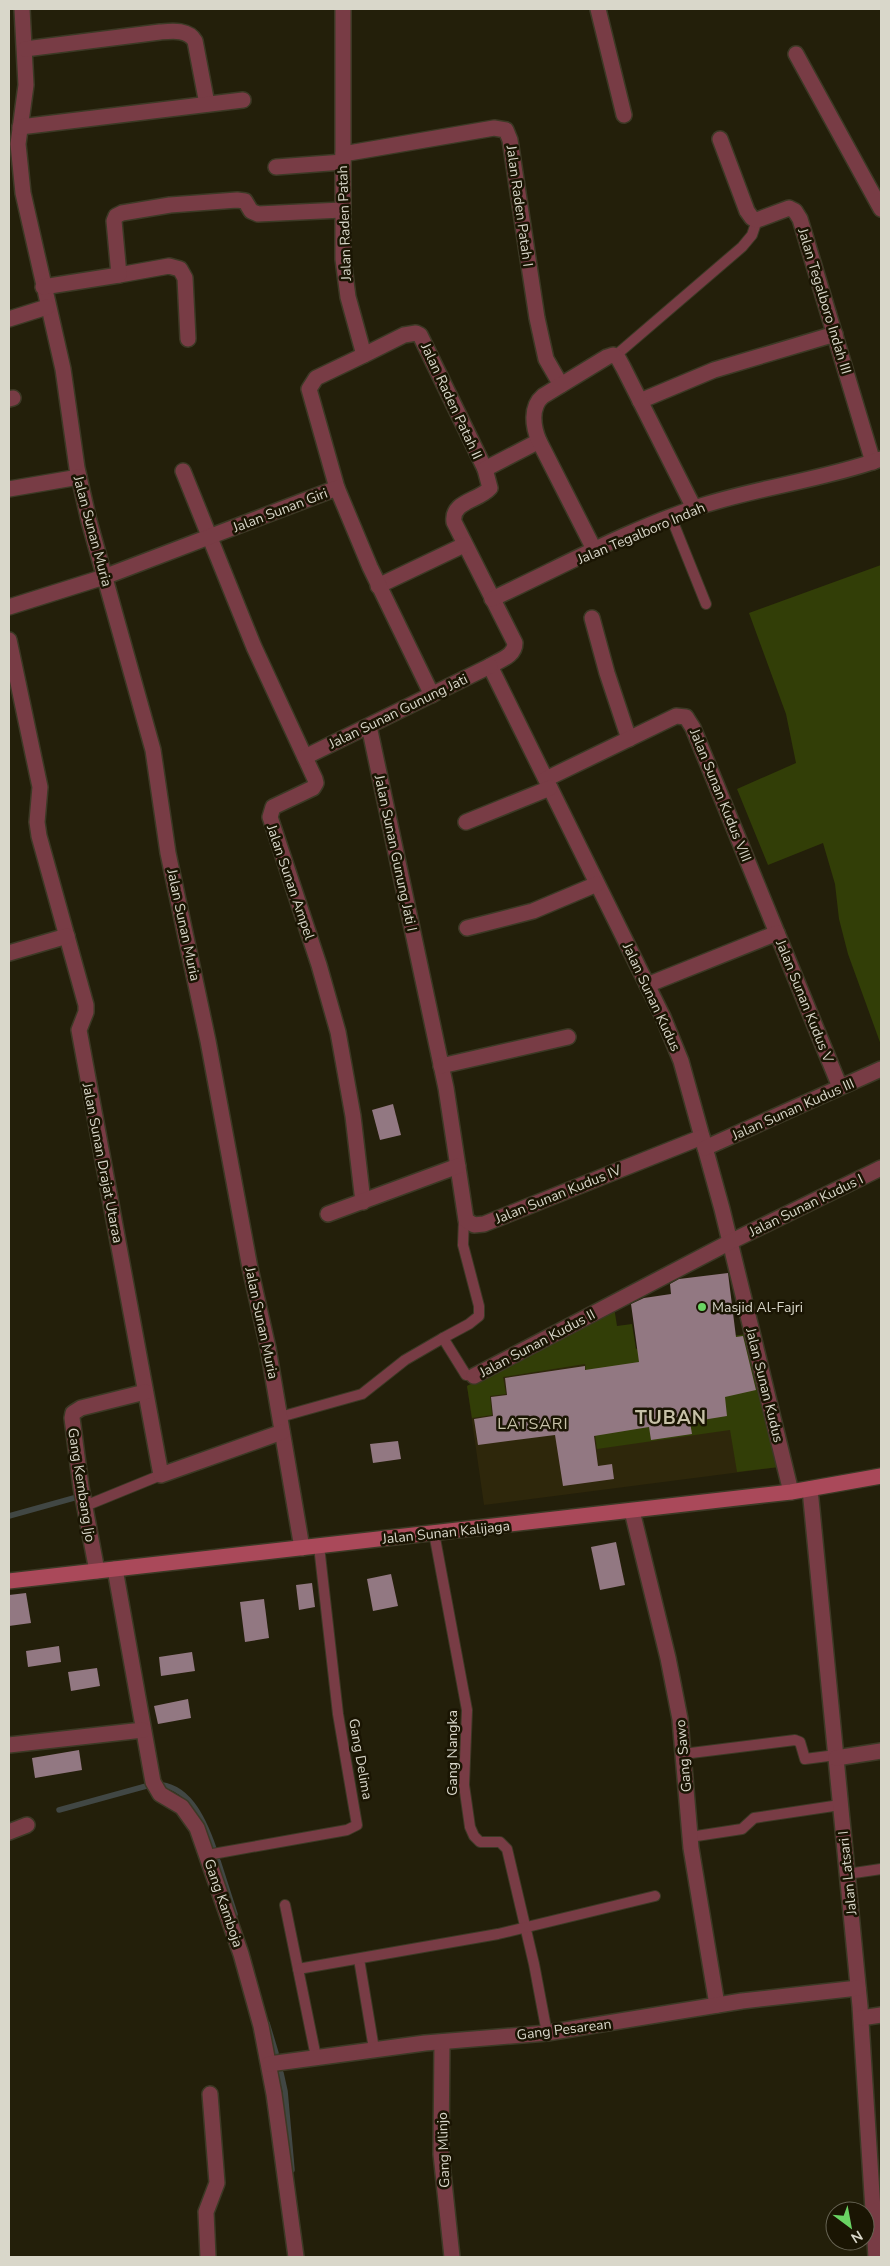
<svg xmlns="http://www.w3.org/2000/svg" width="890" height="2266" viewBox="0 0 890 2266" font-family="'Nunito Sans',sans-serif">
<rect width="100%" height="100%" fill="#231f0a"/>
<!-- built -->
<path fill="#2e270b" d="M580,1326L585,1355L747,1334L779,1467L484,1505L467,1386Z"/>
<!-- green -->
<g fill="#323e07">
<path d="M881,565V1045L848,954L839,919L835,884L823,843L768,865L737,789L796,763L786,714L749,613Z"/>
<path d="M614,1307L617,1326L632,1324L636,1349L747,1334L779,1467L737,1472L730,1430L597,1449L585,1364L503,1377L506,1394L490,1396L492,1415L472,1418L467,1386Z"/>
</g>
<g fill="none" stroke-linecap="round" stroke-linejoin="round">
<!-- stream -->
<g stroke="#414744" stroke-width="5.5">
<path d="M9,1516L81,1496"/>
<path d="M59,1810L150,1785C187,1780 204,1820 214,1849"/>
<path d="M218,1861L235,1914"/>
<path d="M267,2023L276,2053"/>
<path d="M281,2073L285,2091L292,2170"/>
</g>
</g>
<!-- building -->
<g fill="#927882">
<path d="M393,1104L401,1135L380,1140L372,1110Z"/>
<path d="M728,1273L736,1337L743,1336L756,1390L725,1397L727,1416L690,1422L692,1434L651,1440L649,1427L594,1436L598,1466L612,1464L614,1479L563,1486L555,1435L478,1445L474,1419L493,1416L491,1397L507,1395L505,1378L585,1366V1370L639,1362L631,1304L644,1298L671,1294L670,1284L679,1279Z"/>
<path d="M398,1441L401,1459L373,1463L370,1444Z"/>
<path d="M616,1542L625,1585L600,1590L591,1547Z"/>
<path d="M391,1574L398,1606L373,1611L367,1579Z"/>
<path d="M312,1583L315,1607L299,1610L296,1585Z"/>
<path d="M26,1593L31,1623L9,1626V1595Z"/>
<path d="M264,1599L269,1638L245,1642L240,1602Z"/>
<path d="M59,1646L61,1662L28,1667L26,1651Z"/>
<path d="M192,1652L195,1671L161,1676L159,1657Z"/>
<path d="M97,1668L100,1686L71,1691L68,1672Z"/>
<path d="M188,1699L191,1718L158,1724L154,1706Z"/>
<path d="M79,1750L82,1770L35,1778L32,1758Z"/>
</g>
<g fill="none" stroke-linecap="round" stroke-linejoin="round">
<defs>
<g id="service">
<path d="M615,356L742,247L752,235L757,220"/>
<path d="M671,517L706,604"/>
<path d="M443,1338L469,1324L479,1316V1306L463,1245L464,1217"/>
<path d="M280,1417L362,1394L405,1360L443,1338L466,1375L474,1376"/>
<path d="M85,1506L161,1475"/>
<path d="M434,1533L467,1710L464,1785L470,1827L474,1836L480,1842H500L507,1849L534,1964L547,2033"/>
<path d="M683,1754L795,1740L800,1742L805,1759L836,1755"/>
<path d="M690,1837L742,1829L754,1818L840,1805"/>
<path d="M207,1855L347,1830L357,1825L338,1714L319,1546"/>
<path d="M847,1874L881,1869"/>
<path d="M285,1905L316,2057"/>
<path d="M359,1959L374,2049"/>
<path d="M298,1969L498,1934L655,1896"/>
</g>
<g id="minor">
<path d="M22,9L26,85L18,144L23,193L63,369L77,468L89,521L153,750L168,853L208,1041L250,1268L268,1348L302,1548"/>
<path d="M598,9L624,115"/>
<path d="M25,49L160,32C172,31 188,29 195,41L207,104"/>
<path d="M796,54L881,209"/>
<path d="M20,127L243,100"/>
<path d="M720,139L747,211L752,218L757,220L789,208L795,211L800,219L873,462"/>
<path d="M343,154L494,128L506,130L510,140L537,318L546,359L561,385"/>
<path d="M276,167L343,162"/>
<path d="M119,275L169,266L180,269L185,278L188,339"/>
<path d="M43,287L119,275L114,221L116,216L122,213L170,205L237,200L245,201L251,211L258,214L342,210"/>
<path d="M9,319L47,307"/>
<path d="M364,355L404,335L416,333L420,335L485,469"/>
<path d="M9,399L13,398"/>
<path d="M640,401L714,370L835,334"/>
<path d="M539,441L485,469L490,488C479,501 451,501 454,522L515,643C515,656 500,660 490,666L663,1017L681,1061L722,1209L791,1492"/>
<path d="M183,471L254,647L315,779L316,783L313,788L273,807L270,817L319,965L338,1032L353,1116L363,1202"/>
<path d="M337,488L309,389L316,378L364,355L348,297L343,259V9"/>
<path d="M9,489L79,477"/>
<path d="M595,551L539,441C533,427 530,407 543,396L607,357L613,355L618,358L623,367L694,508"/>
<path d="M378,586L464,545"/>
<path d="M492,599C561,567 629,529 701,506C760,487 822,480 881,459"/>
<path d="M9,607L104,577L337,488L370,567L432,695"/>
<path d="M592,618L607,673L629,739"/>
<path d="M9,640L40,787L37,822L39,836L86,1005V1012L79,1030L161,1475L282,1432"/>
<path d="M369,726L446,1088L466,1220L474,1225L484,1224L702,1137"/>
<path d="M305,757L490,666"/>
<path d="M546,779L676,716L686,717L693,728L777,933"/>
<path d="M466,822L550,788"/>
<path d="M467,928L533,911L597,884"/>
<path d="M9,953L67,936"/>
<path d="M647,985L777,933L840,1087"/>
<path d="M441,1066L568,1037"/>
<path d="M705,1148L881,1069"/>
<path d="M328,1214L458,1166"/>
<path d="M474,1376L730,1242L881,1168"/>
<path d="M810,1489L860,2006L876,2257"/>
<path d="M632,1511L668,1658L680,1719L691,1848L717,2005"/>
<path d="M115,1569L153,1782L160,1794L182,1807L197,1828L241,1954L261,2026L274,2094L296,2257"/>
<path d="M97,1571L81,1487L72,1418L73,1413L81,1408L145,1392"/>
<path d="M9,1745L143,1730"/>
<path d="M836,1758L881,1751"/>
<path d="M9,1832L27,1825"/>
<path d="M861,2018L881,2015"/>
<path d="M442,2042L441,2154L452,2257"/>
<path d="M269,2064L425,2043L547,2033L742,2001L858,1988"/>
<path d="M208,2257L206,2212L217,2183L210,2094"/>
</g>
<path id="secondary" d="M9,1581L791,1492L881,1476"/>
</defs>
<!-- service casing -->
<use href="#service" stroke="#3c3925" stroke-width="12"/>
<!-- minor casing -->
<use href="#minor" stroke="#3c3925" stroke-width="18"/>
<!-- secondary casing -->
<use href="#secondary" stroke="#3c3925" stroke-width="18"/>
<!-- service -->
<use href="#service" stroke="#783c45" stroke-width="10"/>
<!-- minor -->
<use href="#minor" stroke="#783c45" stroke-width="15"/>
<!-- secondary -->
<use href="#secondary" stroke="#aa495a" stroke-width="15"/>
</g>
<!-- markers -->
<circle fill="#6ad363" stroke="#1a1503" stroke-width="2" cx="702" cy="1307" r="5"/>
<g text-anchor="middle" stroke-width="5" stroke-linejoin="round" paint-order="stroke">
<!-- street labels -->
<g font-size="14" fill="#d9d7ca" stroke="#1a1503">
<text transform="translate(520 206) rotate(82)" y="5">Jalan Raden Patah I</text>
<text transform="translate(344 223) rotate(-92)" y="5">Jalan Raden Patah</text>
<text transform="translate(825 301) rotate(73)" y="5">Jalan Tegalboro Indah III</text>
<text transform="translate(452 401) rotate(65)" y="5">Jalan Raden Patah II</text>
<text transform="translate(280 510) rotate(-21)" y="5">Jalan Sunan Giri</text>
<text transform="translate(93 531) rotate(75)" y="5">Jalan Sunan Muria</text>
<text transform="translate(641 533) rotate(-23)" y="5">Jalan Tegalboro Indah</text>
<text transform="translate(398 711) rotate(-26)" y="5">Jalan Sunan Gunung Jati</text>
<text transform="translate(721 795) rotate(68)" y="5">Jalan Sunan Kudus VIII</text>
<text transform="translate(396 853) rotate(78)" y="5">Jalan Sunan Gunung Jati I</text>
<text transform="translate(291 882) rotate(71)" y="5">Jalan Sunan Ampel</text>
<text transform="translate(184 925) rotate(78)" y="5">Jalan Sunan Muria</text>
<text transform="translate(652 997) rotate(65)" y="5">Jalan Sunan Kudus</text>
<text transform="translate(805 1001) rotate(68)" y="5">Jalan Sunan Kudus V</text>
<text transform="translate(793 1109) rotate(-24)" y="5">Jalan Sunan Kudus III</text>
<text transform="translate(103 1163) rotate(79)" y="5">Jalan Sunan Drajat Utaraa</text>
<text transform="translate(558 1194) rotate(-22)" y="5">Jalan Sunan Kudus IV</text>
<text transform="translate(806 1205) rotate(-26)" y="5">Jalan Sunan Kudus I</text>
<text transform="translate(262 1323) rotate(78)" y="5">Jalan Sunan Muria</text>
<text transform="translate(537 1343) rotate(-28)" y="5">Jalan Sunan Kudus II</text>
<text transform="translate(765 1385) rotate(76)" y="5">Jalan Sunan Kudus</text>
<text transform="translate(82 1485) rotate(81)" y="5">Gang Kembang Ijo</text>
<text transform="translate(446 1532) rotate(-6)" y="5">Jalan Sunan Kalijaga</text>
<text transform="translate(452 1753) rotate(-90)" y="5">Gang Nangka</text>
<text transform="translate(683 1756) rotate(-95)" y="5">Gang Sawo</text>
<text transform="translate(361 1759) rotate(80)" y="5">Gang Delima</text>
<text transform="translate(847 1873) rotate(-96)" y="5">Jalan Latsari I</text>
<text transform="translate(224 1903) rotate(71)" y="5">Gang Kamboja</text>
<text transform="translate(564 2029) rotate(-7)" y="5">Gang Pesarean</text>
<text transform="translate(443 2150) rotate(-92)" y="5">Gang Mlinjo</text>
</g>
<!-- poi labels -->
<g font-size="14" fill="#d9d7ca" stroke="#1a1503" text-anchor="start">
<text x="712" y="1312">Masjid Al-Fajri</text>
</g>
<!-- quarter labels -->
<g font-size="16" letter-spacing="1" fill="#c7c1a8" stroke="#1a1503">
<text x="533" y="1429">LATSARI</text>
</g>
<!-- district labels -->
<g font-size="19" font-weight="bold" letter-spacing="1" fill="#c7c1a8" stroke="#1a1503">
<text x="671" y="1424">TUBAN</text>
</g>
</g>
<!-- border -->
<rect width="890" height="2266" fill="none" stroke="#d9d7ca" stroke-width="20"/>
<!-- north arrow -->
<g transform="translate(850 2226) rotate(148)"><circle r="24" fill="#1a1503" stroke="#666353"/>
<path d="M0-4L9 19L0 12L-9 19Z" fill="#6ad363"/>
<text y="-8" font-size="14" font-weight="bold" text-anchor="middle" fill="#d9d7ca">N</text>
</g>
</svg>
